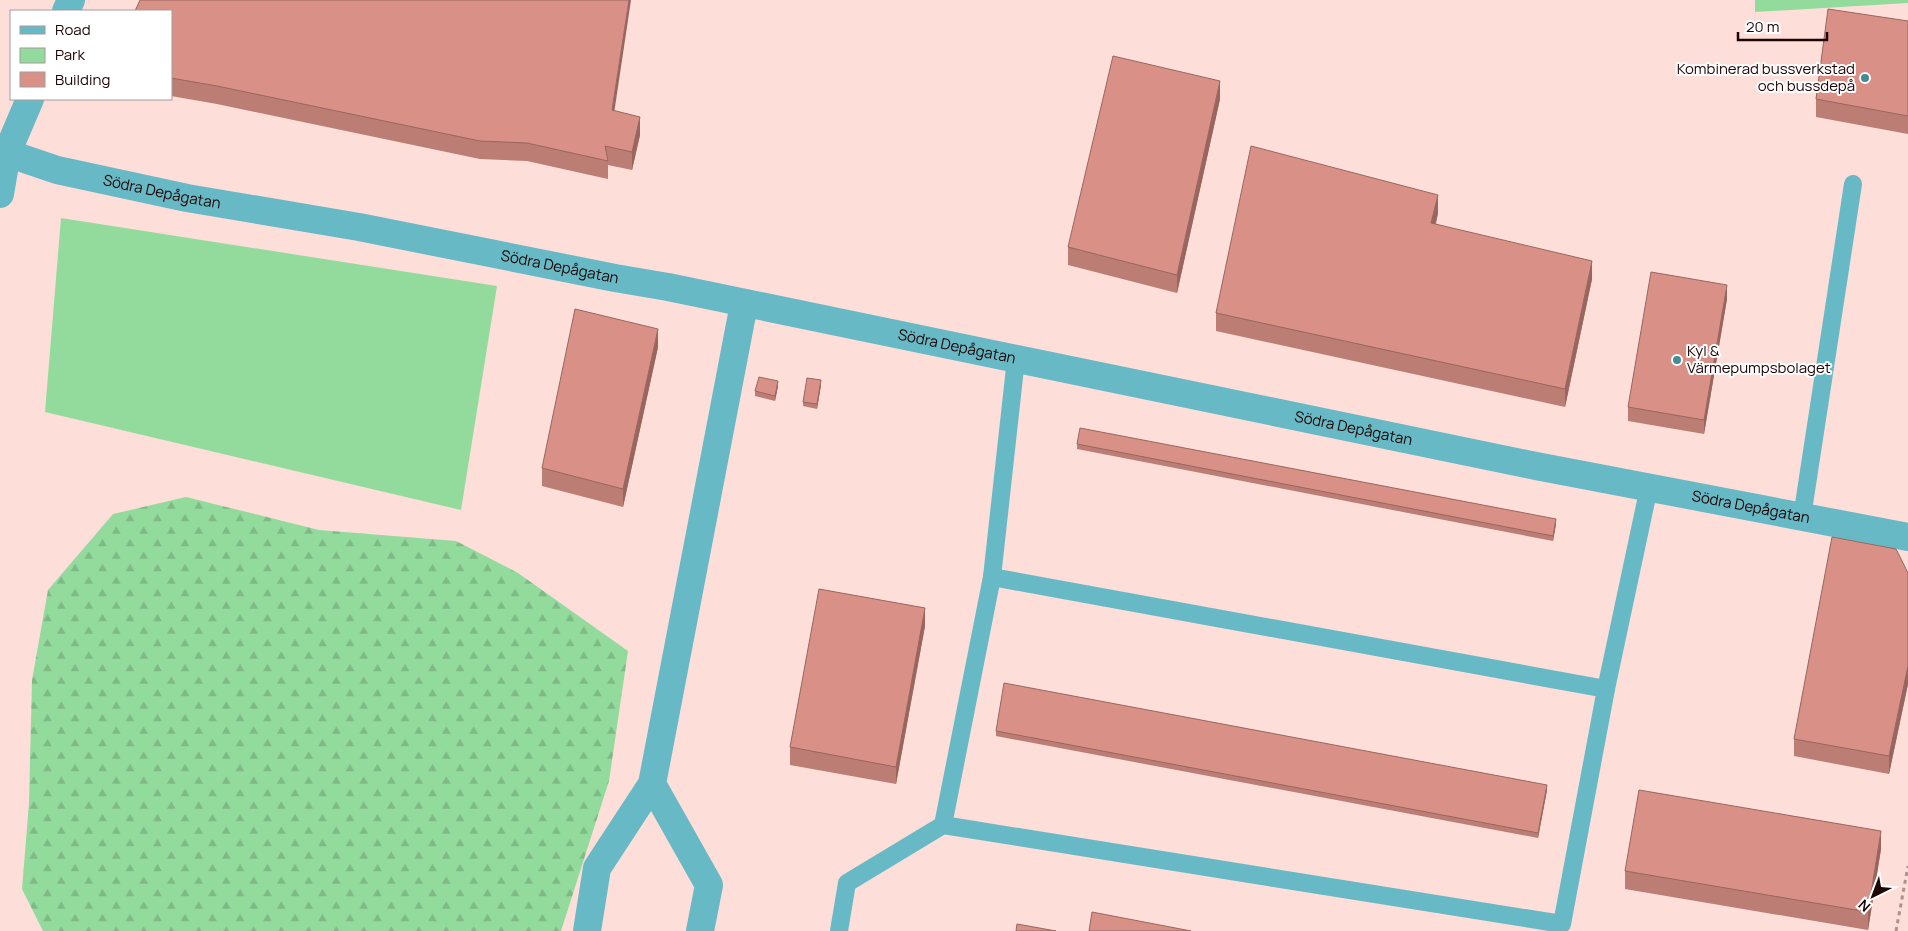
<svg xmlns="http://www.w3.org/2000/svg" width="1908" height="931" viewBox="0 0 1908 931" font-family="Manrope,sans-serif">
<defs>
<pattern id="forest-firs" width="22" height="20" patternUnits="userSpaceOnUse" patternTransform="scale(1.25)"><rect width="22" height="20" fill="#93db9d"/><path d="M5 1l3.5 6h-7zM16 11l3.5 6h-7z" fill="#7eba86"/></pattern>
</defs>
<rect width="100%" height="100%" fill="#fdded9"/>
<!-- green -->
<g fill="#93db9d">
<path d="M1755,0H1908V3L1755,12Z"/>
<path d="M61,218L497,286L461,510L45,412Z"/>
</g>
<!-- forest -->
<path fill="url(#forest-firs)" d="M186,497L319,530L456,541L518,573L628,651L609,781L561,931H43L22,889L29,803L32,680L48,590L113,514Z"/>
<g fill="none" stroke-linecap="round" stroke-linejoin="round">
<!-- path -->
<path stroke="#ae928e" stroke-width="3" stroke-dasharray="4 4" stroke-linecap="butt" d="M1896,931L1908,866"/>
<!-- service -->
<g stroke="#66b9c5" stroke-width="18">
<path d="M1802,517L1853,184"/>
<path d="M992,577L1016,359"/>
<path d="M1606,689L1649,487"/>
<path d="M839,931L847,883L943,825L1562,924L1606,689L992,577L943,825"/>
</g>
<!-- minor -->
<g stroke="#66b9c5" stroke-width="28">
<path d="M66,11L71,0"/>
<path id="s1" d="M7,153L57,170L187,198L359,227L615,278L668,287L1536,466L1908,537"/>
<path d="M0,194L7,153L30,99"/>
<path d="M652,784L709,885L700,931"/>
<path d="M587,931L597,868L652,784L744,304"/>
</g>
</g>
<!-- wall -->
<g fill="#bb7d74">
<path d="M171,11L614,110L640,135L632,170L608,165V179L527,161L480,159L217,104L171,96Z"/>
<path d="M1908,21V134L1816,117V99Z"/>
<path d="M1220,99L1177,293L1068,265V247Z"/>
<path d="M1438,213L1436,224L1592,279L1565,407L1216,331V313Z"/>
<path d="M1727,299L1704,434L1628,421V407Z"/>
<path d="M658,347L623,507L542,486V468Z"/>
<path d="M821,385L817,409L803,406V402Z"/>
<path d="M778,386L775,401L755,396V391Z"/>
<path d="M1077,444L1556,524L1553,541L1077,449Z"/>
<path d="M1908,573V684L1889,774L1794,756V739Z"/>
<path d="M925,626L896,784L790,765V747Z"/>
<path d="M996,731L1547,790L1538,838L996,736Z"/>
<path d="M1881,849L1868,930L1625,889V871Z"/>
</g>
<!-- shaded-wall -->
<g fill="#98665e">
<path d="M629,0H631L612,127V110Z"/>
<path d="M1220,81V99L1177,293V275Z"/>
<path d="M640,117V135L632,170V152Z"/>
<path d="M1438,195V213L1431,241V223Z"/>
<path d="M1592,261V279L1565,407V389Z"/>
<path d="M1727,285V299L1704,434V420Z"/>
<path d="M658,329V347L623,507V489Z"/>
<path d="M821,380V385L817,409V404Z"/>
<path d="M778,381V386L775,401V396Z"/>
<path d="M1556,519V524L1553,541V536Z"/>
<path d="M925,608V626L896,784V767Z"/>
<path d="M1908,666V684L1889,774V756Z"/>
<path d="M1547,785V790L1538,838V833Z"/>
<path d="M1881,831V849L1868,930V912Z"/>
</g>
<!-- building -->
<g fill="#d99187" stroke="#98665e">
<path d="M140,0H629L612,110L640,117L632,152L605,146L608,161L527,143L480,141L217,86L171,78V11H135Z"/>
<path d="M1828,9L1908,21V116L1816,99Z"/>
<path d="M1113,56L1220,81L1177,275L1068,247Z"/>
<path d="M1251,146L1438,195L1431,223L1592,261L1565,389L1216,313Z"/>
<path d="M1651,272L1727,285L1704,420L1628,407Z"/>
<path d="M575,309L658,329L623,489L542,468Z"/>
<path d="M759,377L778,381L775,396L755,391Z"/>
<path d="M807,378L821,380L817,404L803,402Z"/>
<path d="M1080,428L1556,519L1553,536L1077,444Z"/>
<path d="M1832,537L1896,549L1908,573V666L1889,756L1794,739Z"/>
<path d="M819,589L925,608L896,767L790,747Z"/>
<path d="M1004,683L1547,785L1538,833L996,731Z"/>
<path d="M1639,790L1881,831L1868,912L1625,871Z"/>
<path d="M1092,912L1191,931H1089Z"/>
<path d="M1017,924L1056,931H1016Z"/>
</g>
<!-- markers -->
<g fill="#458b95" stroke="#fff" stroke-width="2">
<circle cx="1865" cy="78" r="5"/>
<circle cx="1677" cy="360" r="5"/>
</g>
<g text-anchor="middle" stroke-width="4" stroke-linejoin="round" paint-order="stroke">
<!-- poi labels -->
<g font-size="15" fill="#1d0504" stroke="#fff" text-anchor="end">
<text x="1855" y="74">Kombinerad bussverkstad<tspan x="1855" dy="17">och bussdepå</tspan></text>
<text x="1687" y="356" text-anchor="start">Kyl &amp;<tspan x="1687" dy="17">Värmepumpsbolaget</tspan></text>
</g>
<!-- street labels -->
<g font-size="15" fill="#1d0504" stroke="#fff">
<text dy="5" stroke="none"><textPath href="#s1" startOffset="160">Södra Depågatan</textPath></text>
<text dy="5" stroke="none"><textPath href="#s1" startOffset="565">Södra Depågatan</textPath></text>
<text dy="5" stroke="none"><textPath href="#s1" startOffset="970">Södra Depågatan</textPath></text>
<text dy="5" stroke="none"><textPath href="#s1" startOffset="1375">Södra Depågatan</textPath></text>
<text dy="5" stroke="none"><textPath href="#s1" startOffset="1780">Södra Depågatan</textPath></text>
</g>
</g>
<!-- legend -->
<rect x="10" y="10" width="162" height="90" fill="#ffffff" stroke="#a59b9b"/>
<rect x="20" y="26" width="25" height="8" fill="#66b9c5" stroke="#a59b9b"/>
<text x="55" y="35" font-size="15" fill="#1d0504">Road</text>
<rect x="20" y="48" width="25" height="15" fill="#93db9d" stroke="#a59b9b"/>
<text x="55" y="60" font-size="15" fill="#1d0504">Park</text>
<rect x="20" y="72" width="25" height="15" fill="#d99187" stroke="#a59b9b"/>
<text x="55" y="85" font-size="15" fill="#1d0504">Building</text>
<!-- north arrow -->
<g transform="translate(1873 896) rotate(222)" stroke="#ffffff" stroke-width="4" paint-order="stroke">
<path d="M0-4L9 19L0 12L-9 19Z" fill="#1d0504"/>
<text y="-8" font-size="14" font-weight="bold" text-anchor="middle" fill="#1d0504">N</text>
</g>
<!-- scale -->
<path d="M1738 32v8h89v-8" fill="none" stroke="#1d0504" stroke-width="2.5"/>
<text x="1746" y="32" font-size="15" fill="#1d0504" stroke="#ffffff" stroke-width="4" paint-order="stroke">20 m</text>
</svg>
